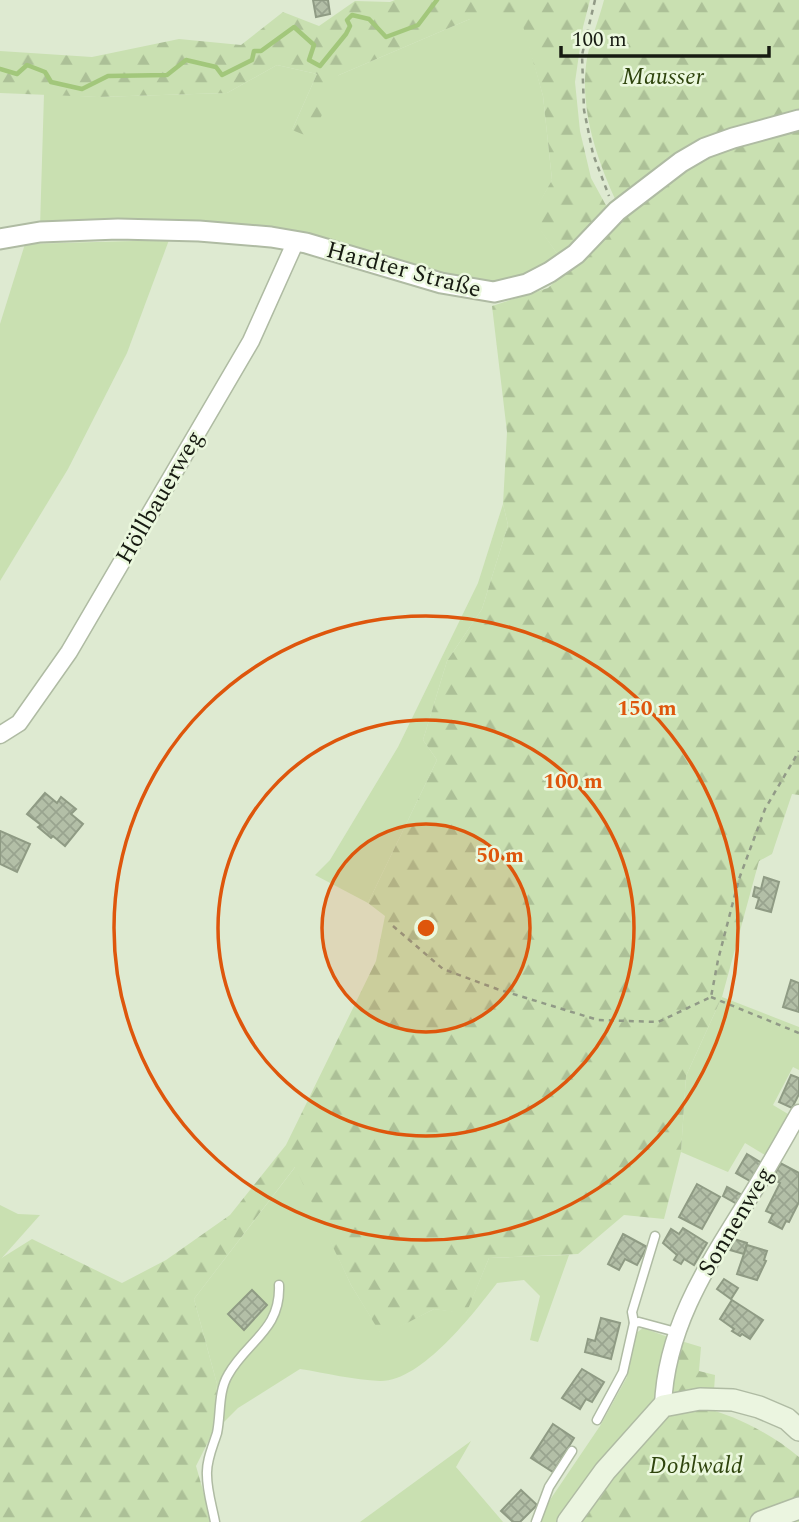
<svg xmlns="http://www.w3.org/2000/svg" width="799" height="1522" viewBox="0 0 799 1522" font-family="Spectral,serif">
<defs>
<pattern id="forest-firs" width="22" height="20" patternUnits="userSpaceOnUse" patternTransform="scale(1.75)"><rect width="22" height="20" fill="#c9e0b1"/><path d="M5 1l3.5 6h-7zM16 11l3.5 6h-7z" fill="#acc097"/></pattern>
<pattern id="building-cross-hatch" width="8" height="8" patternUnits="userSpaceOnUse" patternTransform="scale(1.75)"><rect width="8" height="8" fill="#b3bfa7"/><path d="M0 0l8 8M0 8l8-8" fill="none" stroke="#99a48f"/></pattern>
</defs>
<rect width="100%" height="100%" fill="#deead1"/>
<!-- green -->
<g fill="#c9e0b1">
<path d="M470,19H522L543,96L552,180L532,217L558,255L541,268L512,283L478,285L364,254L40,227L44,94L97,97L227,93L277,65L317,74L292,130L339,75Z"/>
<path d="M169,240L127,353L68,469L0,581V324L25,244Z"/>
<path d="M503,504L508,525L482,609L447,661L423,740L437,760L368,903L315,875L330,860L398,747L478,583Z"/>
<path d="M722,997L799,1027V1070L793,1067L773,1105L788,1114L765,1155L745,1143L728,1172L681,1152L686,1076Z"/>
<path d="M296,1166L351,1285L382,1335L434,1309L466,1313L489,1258L569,1255L538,1342L530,1340L540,1296L524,1280L497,1283C474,1313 421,1382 380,1381C354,1380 326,1373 300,1369L238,1408L212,1434L217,1384L194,1299Z"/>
<path d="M0,1205L18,1214L40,1215L0,1260Z"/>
<path d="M643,1328L668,1337L659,1366L654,1408L627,1430L610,1457L559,1522H535L600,1426L627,1377L635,1334Z"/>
<path d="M471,1441L456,1467L503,1522H360Z"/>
</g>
<!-- forest -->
<g fill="url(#forest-firs)">
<path d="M395,0H590L583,27L575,82L580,131L591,178L608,209L558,255L531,217L552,180L543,96L521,19H470L339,75L312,138L292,130L317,74L277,65L227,93L97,97L0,93V51L92,57L179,39L241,45L283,12L319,26L355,1L390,2Z"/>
<path d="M604,0H799V110L729,131L616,201C596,157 579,107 587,58C591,39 599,19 604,0Z"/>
<path d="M799,130V795L792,794L772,854L759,861L722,997L686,1076L681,1152L664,1219L624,1215L578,1254L489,1258L466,1314L434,1309L382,1336L351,1285L295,1167L194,1299L217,1384L212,1434L196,1466L212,1522H0V1259L32,1239L122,1283L166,1260L230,1215L286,1145L376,961L385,916L368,903L437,760L423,740L447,661L482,609L508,525L503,504L507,432L492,306L548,288L629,211L709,156Z"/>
<path d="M678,1340L701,1347L699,1371L715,1375L714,1391L673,1394L668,1389Z"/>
<path d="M699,1406C736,1416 770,1433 799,1457V1522H570L665,1413Z"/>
</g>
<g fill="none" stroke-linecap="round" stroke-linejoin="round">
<!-- stream -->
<path stroke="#a2c77b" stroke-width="4.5" d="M0,69L17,74L27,65L45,72L51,82L82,89L108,76L167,75L186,60L216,67L222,75L252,60L254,51H261L294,27L314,45L309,60L320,66L346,34L350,26L347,20L352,15L369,19L386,37L418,25L437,0"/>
</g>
<!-- building -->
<g fill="url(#building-cross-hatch)" stroke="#8f9b84" stroke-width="2">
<path d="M313,0H328L330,14L316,17Z"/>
<path d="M45,793L57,803L61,797L76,809L71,814L83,824L65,846L53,836L51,838L38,827L41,825L27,814Z"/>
<path d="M0,831L30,844L17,872L0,864Z"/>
<path d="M764,877L779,882L771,912L756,908L759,898L753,896L755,887L761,889Z"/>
<path d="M791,980L799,983V1012L783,1007Z"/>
<path d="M791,1075L799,1078V1094L792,1108L779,1102Z"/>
<path d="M747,1154L762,1163L752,1182L736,1173Z"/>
<path d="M780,1163L799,1173V1202L789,1222L786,1221L782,1229L769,1222L773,1214L766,1211L780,1183L773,1179Z"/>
<path d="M697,1184L720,1197L702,1229L679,1217Z"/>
<path d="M727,1187L742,1195L737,1204L723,1196Z"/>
<path d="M683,1228L707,1243L694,1265L684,1259L681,1264L674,1260L677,1255L663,1243L671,1229L679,1234Z"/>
<path d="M623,1234L647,1247L637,1265L625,1259L619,1270L608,1264Z"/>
<path d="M734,1239L747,1243L744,1254L730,1250Z"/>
<path d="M747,1245L767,1251L764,1260L766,1261L757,1280L737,1274Z"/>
<path d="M724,1279L738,1288L731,1299L717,1289Z"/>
<path d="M252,1290L267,1305L244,1330L228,1314Z"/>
<path d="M732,1300L763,1320L750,1339L742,1334L740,1336L732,1331L734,1329L720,1319Z"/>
<path d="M601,1318L620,1323L611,1359L585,1352L588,1339L595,1341Z"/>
<path d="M582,1369L604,1382L592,1402L586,1399L580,1409L562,1398Z"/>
<path d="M553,1424L574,1438L553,1472L531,1458Z"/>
<path d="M521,1490L537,1505L520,1522H513L501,1511Z"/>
</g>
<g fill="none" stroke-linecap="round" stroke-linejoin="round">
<defs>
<g id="service">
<path d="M634,1323L632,1312L655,1236"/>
<path d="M597,1420L623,1372L634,1323L639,1322L676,1332"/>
<path d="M215,1522C212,1506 207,1491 207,1475C206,1461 213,1446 217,1433C221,1414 218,1392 228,1375C247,1341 281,1330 279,1285"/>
<path d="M536,1522L549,1487L572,1451"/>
</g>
<g id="minor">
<path d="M0,735L19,723L69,652L251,341L295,243"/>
<path d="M663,1406C666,1324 711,1260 753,1192C769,1166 784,1139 799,1113"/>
</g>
<path id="tertiary" d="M0,239L40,232L118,229L199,231L271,237L306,243L441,283L494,292L527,284L550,272L576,254L617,211L681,162L705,148L733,138L799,120"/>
<g id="secondary">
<path d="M568,1522L605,1471L663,1406L700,1399L733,1400L759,1407L787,1419L799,1430"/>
<path d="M761,1522L799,1508"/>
</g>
</defs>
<!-- service casing -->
<use href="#service" stroke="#afbba3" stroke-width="11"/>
<!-- minor casing -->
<use href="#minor" stroke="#afbba3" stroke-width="19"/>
<!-- tertiary casing -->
<use href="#tertiary" stroke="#afbba3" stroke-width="23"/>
<!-- secondary casing -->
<use href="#secondary" stroke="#afbba3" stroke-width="24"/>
<!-- path -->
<g stroke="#919a87" stroke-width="2.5" stroke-dasharray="5 5" stroke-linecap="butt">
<path d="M595,0L582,55L584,110L593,154L609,196"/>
<path d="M393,926L443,969L497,989L598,1020L658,1022L711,997L718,960L739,879L765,809L799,751"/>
<path d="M711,997L799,1033"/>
</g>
<!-- service -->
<use href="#service" stroke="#fff" stroke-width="8"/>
<!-- minor -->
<use href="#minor" stroke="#fff" stroke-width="16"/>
<!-- tertiary -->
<use href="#tertiary" stroke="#fff" stroke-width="19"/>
<!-- secondary -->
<use href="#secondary" stroke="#ebf5e0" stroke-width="21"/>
</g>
<!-- distance rings -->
<circle cx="426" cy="928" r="104" fill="#de560c" fill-opacity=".12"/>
<g fill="none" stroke="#de560c" stroke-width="3.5">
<circle cx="426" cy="928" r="104"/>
<circle cx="426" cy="928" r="208"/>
<circle cx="426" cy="928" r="312"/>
</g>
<g text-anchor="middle" stroke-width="5" stroke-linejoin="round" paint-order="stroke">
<!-- park labels -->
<g font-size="24" font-style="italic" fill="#2e440d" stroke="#ebf8de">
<text x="663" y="84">Mausser</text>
<text x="696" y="1473">Doblwald</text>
</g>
<!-- street labels -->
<g font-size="24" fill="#171b12" stroke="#ebf8de">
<text transform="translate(404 269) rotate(15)" y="8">Hardter Straße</text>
<text transform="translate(159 497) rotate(-60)" y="8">Höllbauerweg</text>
<text transform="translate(735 1221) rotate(-59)" y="8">Sonnenweg</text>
</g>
</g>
<circle cx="426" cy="928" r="10" fill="#de560c" stroke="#ebf8de" stroke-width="3.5"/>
<g font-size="21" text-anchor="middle" font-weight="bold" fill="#de560c" stroke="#ebf8de" stroke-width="5" stroke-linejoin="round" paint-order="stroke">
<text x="647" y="715">150 m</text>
<text x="573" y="788">100 m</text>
<text x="500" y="862">50 m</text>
</g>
<!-- scale -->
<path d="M561 46v10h208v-10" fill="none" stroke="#171b12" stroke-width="3.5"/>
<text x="572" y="46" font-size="21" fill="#171b12" stroke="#ebf8de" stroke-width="5" paint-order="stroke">100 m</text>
</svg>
